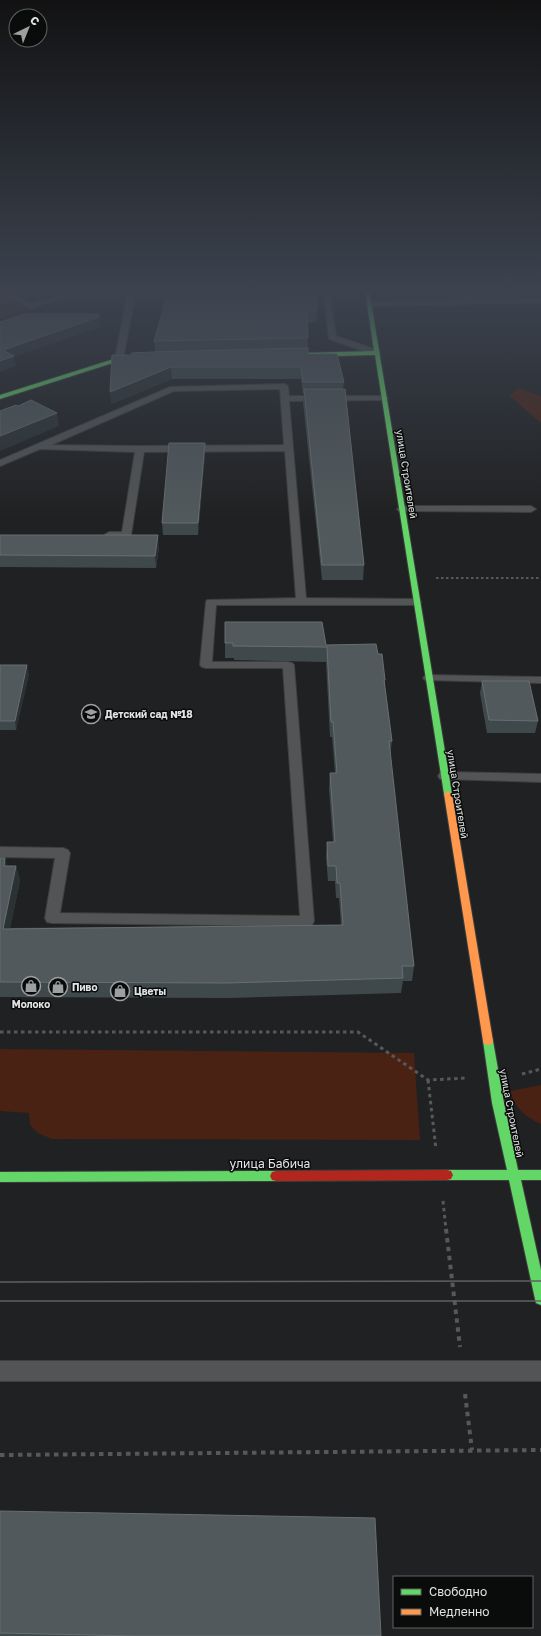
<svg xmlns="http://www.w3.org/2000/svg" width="541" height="1636" viewBox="0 0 541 1636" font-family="'Golos Text',sans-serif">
<rect width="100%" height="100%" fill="#202122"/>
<!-- green -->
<g fill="#4a2214">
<path d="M0,297L20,306V310L0,318Z"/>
<path d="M518,388L541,396V423L510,396Z"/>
<path d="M0,1049L414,1053L420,1140L52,1139L38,1133L30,1125L29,1113L0,1111Z"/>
<path d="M541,1085V1124C525,1117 515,1108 510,1091Z"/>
</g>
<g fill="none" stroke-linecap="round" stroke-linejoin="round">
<defs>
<g id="lane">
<path d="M0,290L32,304L78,290H87L32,308L0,295Z"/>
<path d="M120,290H130L135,296L123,359L119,361L115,359L127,296Z"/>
<path d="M323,290H329L336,336L380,351V355H374L329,339Z"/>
<path d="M462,290H468L473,300L541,299V303L369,306L365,304L369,302L466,300Z"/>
<path d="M284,384L288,386L289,396H384L388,398L384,400L289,401L306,598L416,599L421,602L416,605H216L212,662H288L292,663L294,665L314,921L312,925L307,926L52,923L47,922L45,918L55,858L0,857V847L63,848L68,850L70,853L60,913L300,916L283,668H206L202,667L200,665L206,602L207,600L296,598L285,451L144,452L131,535C126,540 109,540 104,535L109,532H122L135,452L40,449L0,466V460L170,387ZM280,389L284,445L140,446L51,445L174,391Z"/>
<path d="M402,506H531L536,509L531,512L399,511L397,509Z"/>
<path d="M429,675L541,677V683L425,680L423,678L425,676Z"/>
<path d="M444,772L541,774V782L440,779L438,776L440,773Z"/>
<rect x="0" y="1361" width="541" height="20"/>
</g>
<g id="fast">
<path d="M365,290H369L452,794L448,797L444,794L375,355L301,357L298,355L301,353L374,351Z"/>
<path d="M142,356L145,358L144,359L119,361L0,399V395L117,358Z"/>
<path d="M488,1037L492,1038L493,1041L504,1103L518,1170H541V1180H521L541,1270V1305L536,1303L535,1299L509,1180H447L443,1179L441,1175L443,1171L447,1170H507L492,1103L483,1041L484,1038Z"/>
<path d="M276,1171L280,1172L282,1176L280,1180L276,1181L0,1182V1172Z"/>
</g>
<path id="slow" d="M448,791L452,794L493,1041L492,1044L488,1045L484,1044L483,1041L444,794Z"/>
<path id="jam" d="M447,1170L451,1171L453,1175L451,1179L447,1180L276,1181L272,1180L270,1176L272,1172L276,1171Z"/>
</defs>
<!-- lane casing -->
<use href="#lane" stroke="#3d3e3e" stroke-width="2"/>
<!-- fast casing -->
<use href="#fast" stroke="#3d3e3e" stroke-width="2"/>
<!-- slow casing -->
<use href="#slow" stroke="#3d3e3e" stroke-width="2"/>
<!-- jam casing -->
<use href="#jam" stroke="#3d3e3e" stroke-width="2"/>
<!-- path-far2 -->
<path stroke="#575859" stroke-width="2" stroke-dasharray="2.5 2.5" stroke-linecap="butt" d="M436,578H541"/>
<!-- path-far1 -->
<g stroke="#575859" stroke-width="3" stroke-dasharray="3.5 3.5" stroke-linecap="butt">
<path d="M0,1032H358L428,1080L467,1078"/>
<path d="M522,1074L541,1069"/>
<path d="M428,1080L436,1149"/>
<path d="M443,1201L446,1230"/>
</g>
<!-- path -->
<g stroke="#575859" stroke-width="4" stroke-dasharray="4.5 4.5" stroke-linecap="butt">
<path d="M446,1229L460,1347"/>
<path d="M465,1394L472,1450"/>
<path d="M0,1455L541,1450"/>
</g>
<!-- lane -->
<use href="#lane" fill="#525455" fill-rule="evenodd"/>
<!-- fast -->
<use href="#fast" fill="#63d668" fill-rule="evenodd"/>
<!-- slow -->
<use href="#slow" fill="#ff974d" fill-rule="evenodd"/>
<!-- jam -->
<use href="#jam" fill="#b3261e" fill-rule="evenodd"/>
<!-- tram -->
<g stroke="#5f6061" stroke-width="1.5">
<path d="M0,1282L541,1281"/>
<path d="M0,1301H541"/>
</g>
</g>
<!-- wall -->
<g fill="#3f494b">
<path d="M3,290H43L20,297Z"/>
<path d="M166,299L317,310V321H313V323H307L308,354L344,382L343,389L364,565L363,580H322L303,402L304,394H303L301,379H172L111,404L155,352L154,341Z"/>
<path d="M205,443V454L198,535H163L162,523Z"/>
<path d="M0,535L159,547L156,568L0,567Z"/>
<path d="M225,643L326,645L378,654L385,680V687L392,741L390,756L414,966L412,981H403L401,993L228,998L0,997V858L7,866H16L20,881L10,928L341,925L339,898H336L335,881H328L326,857L327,842H333L329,789L330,773H335L332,737H330L326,662L234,660V658H225Z"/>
<path d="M0,665L29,674L16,730H0Z"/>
<path d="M482,681L538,721L535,733H487L480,693Z"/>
<path d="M0,1511L381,1636H0Z"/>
</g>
<!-- shaded-wall -->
<g fill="#2b3234">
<path d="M19,290H43L20,297Z"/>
<path d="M99,317L100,327L14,357L16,366L0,372V361L3,350Z"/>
<path d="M171,367L172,379L111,404L110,392Z"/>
<path d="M57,413L59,426L0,451V436Z"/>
<path d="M205,443V454L198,535V523Z"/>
<path d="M158,535L159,547L156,568L155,556Z"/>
<path d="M27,665L29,674L16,730L15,721Z"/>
<path d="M5,858L9,873L4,866Z"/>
<path d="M16,866L20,881L7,944L3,929Z"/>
</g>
<!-- building -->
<g fill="#51595c" stroke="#676f71">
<path d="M281,290H316L317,310H313L314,312H307L308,338L154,341L166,299H281Z"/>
<path d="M25,314H98L99,317L3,350L14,356L0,361V322Z"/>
<path d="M308,348V354H337L344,382H303L301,367H171L110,392L112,355H131L132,353L151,352Z"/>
<path d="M304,389H345L364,565H322Z"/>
<path d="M31,400L57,413L0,436V411L16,405L18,406Z"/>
<path d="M169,443H205L198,523H162Z"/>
<path d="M0,535H158L155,556L0,555Z"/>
<path d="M225,622H322L326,645L376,644L378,654H382L385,680H384L392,741H389L414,966H402L403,978L227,983L0,982V858H5L4,866H16L3,929L343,925L340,883H337L336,866H328L327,842H335L330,773H337L333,722H331L327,647L233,646V643H225Z"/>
<path d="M0,665H27L15,721H0Z"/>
<path d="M482,681H529L538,721L489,720Z"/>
<path d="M0,1511L375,1518L381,1636H137L0,1633Z"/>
</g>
<!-- sky -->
<linearGradient id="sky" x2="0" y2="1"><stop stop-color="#121213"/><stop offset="0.56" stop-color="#3c434f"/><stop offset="1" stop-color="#3c434f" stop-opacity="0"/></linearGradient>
<rect width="541" height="519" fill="url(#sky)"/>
<!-- icons -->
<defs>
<symbol id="school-ring" viewBox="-11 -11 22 22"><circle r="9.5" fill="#0a0b0b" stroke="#9da0a0" stroke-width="1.5"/><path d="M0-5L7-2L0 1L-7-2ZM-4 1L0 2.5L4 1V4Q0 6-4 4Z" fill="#9da0a0"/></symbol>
<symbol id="shop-ring" viewBox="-11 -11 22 22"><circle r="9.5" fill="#0a0b0b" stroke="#9da0a0" stroke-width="1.5"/><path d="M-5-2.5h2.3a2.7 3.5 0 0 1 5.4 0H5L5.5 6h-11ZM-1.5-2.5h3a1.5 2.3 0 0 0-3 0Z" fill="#9da0a0"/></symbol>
</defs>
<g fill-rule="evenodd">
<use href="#school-ring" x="80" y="703" width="22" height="22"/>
<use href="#shop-ring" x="20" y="975" width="22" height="22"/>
<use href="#shop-ring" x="47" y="976" width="22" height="22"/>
<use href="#shop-ring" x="109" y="980" width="22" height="22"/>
</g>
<g text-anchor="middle" stroke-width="3" stroke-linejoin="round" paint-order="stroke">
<!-- street labels -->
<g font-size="10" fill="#e1e4e4" stroke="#0a0b0b">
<text transform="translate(407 474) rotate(81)" y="4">улица Строителей</text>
<text transform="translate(458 794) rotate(81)" y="4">улица Строителей</text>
<text transform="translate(512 1113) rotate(79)" y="4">улица Строителей</text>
</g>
<!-- poi labels -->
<g font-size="10" font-weight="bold" fill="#e1e4e4" stroke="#0a0b0b" text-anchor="start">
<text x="105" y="718">Детский сад №18</text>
<text x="72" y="991">Пиво</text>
<text x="134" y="995">Цветы</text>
<text x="31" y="1008" text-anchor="middle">Молоко</text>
</g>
<!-- near-street labels -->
<g font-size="12" fill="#e1e4e4" stroke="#0a0b0b">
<text x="270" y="1168">улица Бабича</text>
</g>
</g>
<!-- legend -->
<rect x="393" y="1576" width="140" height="52" fill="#0a0b0b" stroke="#606262"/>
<rect x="401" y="1589" width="20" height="6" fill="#63d668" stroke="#606262"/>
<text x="429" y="1596" font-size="12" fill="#e1e4e4">Свободно</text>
<rect x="401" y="1609" width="20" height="6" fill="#ff974d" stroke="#606262"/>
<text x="429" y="1616" font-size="12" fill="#e1e4e4">Медленно</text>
<!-- north arrow -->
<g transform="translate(28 28) rotate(43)"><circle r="19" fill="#0a0b0b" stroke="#606262"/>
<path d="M0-3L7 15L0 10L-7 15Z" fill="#9da0a0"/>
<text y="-6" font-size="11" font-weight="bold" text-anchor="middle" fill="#e1e4e4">С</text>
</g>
</svg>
